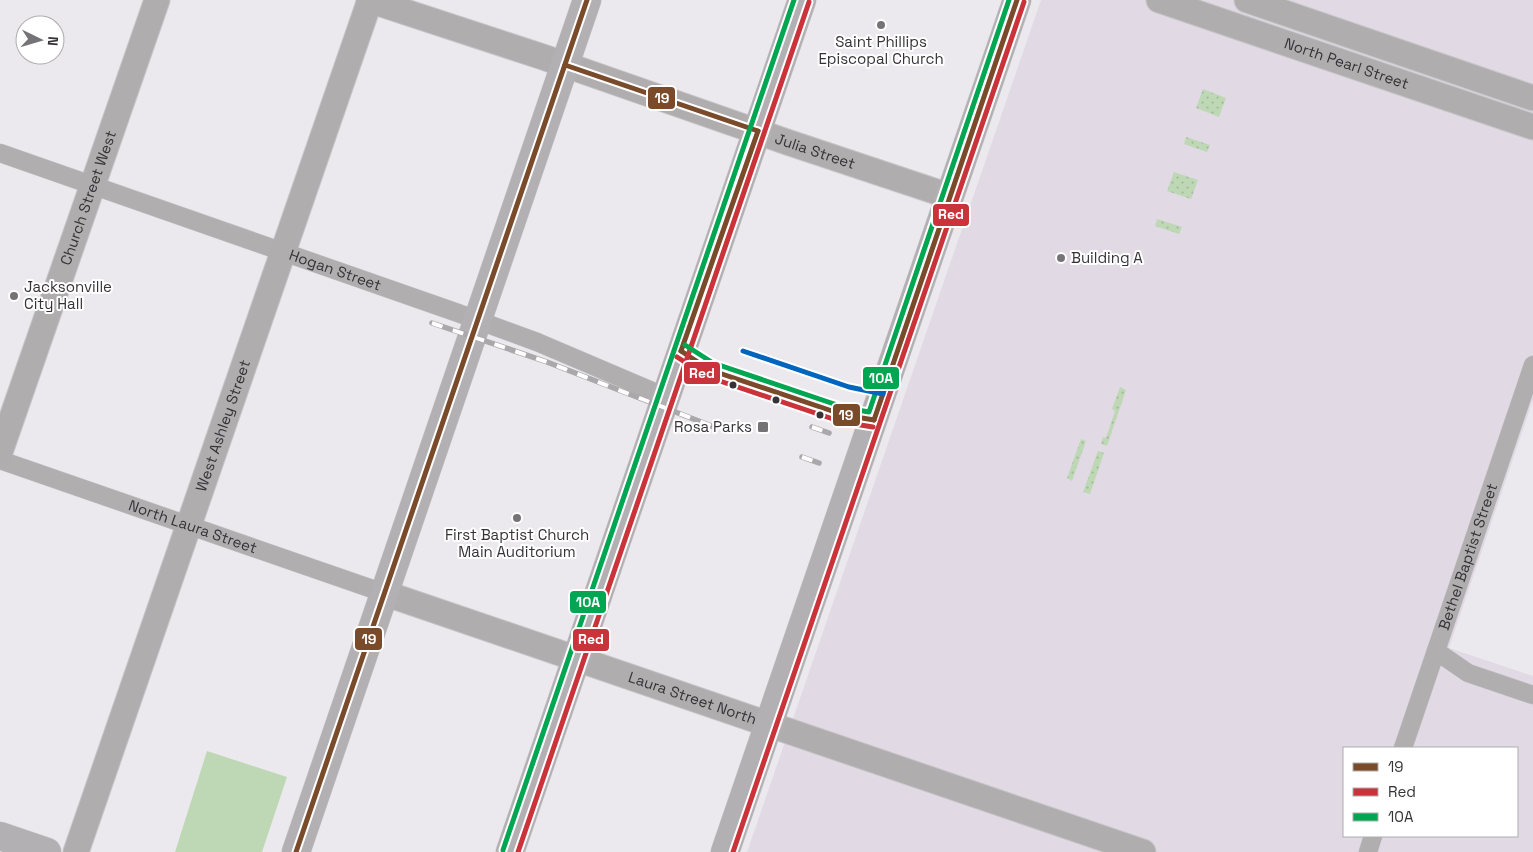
<svg xmlns="http://www.w3.org/2000/svg" width="1533" height="852" viewBox="0 0 1533 852" font-family="'Space Grotesk',sans-serif">
<defs>
<pattern id="grass-dots" width="8" height="8" patternUnits="userSpaceOnUse" patternTransform="scale(1.25)"><rect width="8" height="8" fill="#bed8b5"/><path d="M2 2h.1M6 6h.1" fill="none" stroke="#a4ba9c" stroke-width="1.8" stroke-linecap="round"/></pattern>
</defs>
<rect width="100%" height="100%" fill="#ece9ee"/>
<!-- built -->
<path fill="#e1d9e4" fill-rule="evenodd" d="M1041,0H1533V400L1449,648L1533,676V852H747ZM1344,748H1517V836H1344Z"/>
<!-- grass -->
<g fill="url(#grass-dots)">
<path d="M1203,89L1226,98L1219,117L1196,108Z"/>
<path d="M1186,137L1210,145L1207,152L1184,144Z"/>
<path d="M1174,172L1198,180L1191,199L1167,191Z"/>
<path d="M1157,219L1182,227L1179,234L1155,226Z"/>
<path d="M1120,387L1126,390L1107,446L1101,444L1103,437L1106,438L1115,411L1112,409Z"/>
<path d="M1081,439L1086,441L1072,481L1067,478Z"/>
<path d="M1098,451L1104,453L1090,494L1083,492Z"/>
</g>
<!-- park -->
<path fill="#bed8b5" d="M207,751L287,777L262,852H175Z"/>
<g fill="none" stroke-linecap="round" stroke-linejoin="round">
<defs>
<g id="street">
<path id="s1" d="M0,153L458,313L537,342L666,397"/>
<path id="s2" d="M0,460L384,593"/>
<path d="M1436,651L1468,673L1533,695"/>
<path id="s3" d="M1403,748L1533,365"/>
<path d="M1368,852L1373,836"/>
</g>
<g id="secondary">
<path id="s4" d="M369,0L543,57L787,142L949,196"/>
<path id="s5" d="M1159,0L1533,127"/>
<path d="M1247,0L1533,98"/>
<path id="s6" d="M0,452L157,0"/>
<path id="s7" d="M384,593L1143,852"/>
<path id="s8" d="M76,852L370,0"/>
</g>
<g id="primary">
<path d="M0,836L47,852"/>
<path d="M296,852L587,0"/>
<path d="M510,852L802,0"/>
<path d="M725,852L1017,0"/>
</g>
</defs>
<!-- street casing -->
<use href="#street" stroke="#c7c5c8" stroke-width="19"/>
<!-- secondary casing -->
<use href="#secondary" stroke="#c7c5c8" stroke-width="27"/>
<!-- primary casing -->
<use href="#primary" stroke="#c7c5c8" stroke-width="29"/>
<!-- street -->
<use href="#street" stroke="#b0aeaf" stroke-width="18"/>
<!-- secondary -->
<use href="#secondary" stroke="#b0adae" stroke-width="25"/>
<!-- primary -->
<use href="#primary" stroke="#b2b0b2" stroke-width="28"/>
<defs>
<g id="rail">
<path d="M432,323L547,362L714,427"/>
<path d="M812,427L829,433"/>
<path d="M802,457L819,463"/>
</g>
</defs>
<!-- rail casing -->
<use href="#rail" stroke="#aaa8aa" stroke-width="5.5"/>
<!-- rail -->
<use href="#rail" stroke="#fff" stroke-width="4" stroke-dasharray="11" stroke-linecap="butt"/>
<defs>
<g id="bus-1">
<path d="M565,65L758,131"/>
<path d="M681,351L758,131"/>
<path d="M681,351L710,370L844,415L874,420"/>
<path d="M874,420L1017,0"/>
<path d="M296,852L587,0"/>
</g>
<g id="bus-2">
<path d="M677,357L708,377L842,422L873,427"/>
<path d="M518,852L809,2"/>
<path d="M733,852L1024,2"/>
</g>
<g id="bus-3">
<path d="M685,345L713,363L846,408L869,412L1009,0"/>
<path d="M503,850L794,0"/>
</g>
<path id="bus-4" d="M743,351L849,387L883,394"/>
</defs>
<!-- bus-1 casing -->
<use href="#bus-1" stroke="#fff" stroke-width="9"/>
<!-- bus-2 casing -->
<use href="#bus-2" stroke="#fff" stroke-width="9"/>
<!-- bus-3 casing -->
<use href="#bus-3" stroke="#fff" stroke-width="9"/>
<!-- bus-4 casing -->
<use href="#bus-4" stroke="#fff" stroke-width="9"/>
<!-- bus-1 -->
<use href="#bus-1" stroke="#7a4b2a" stroke-width="5"/>
<!-- bus-2 -->
<use href="#bus-2" stroke="#cb333b" stroke-width="5"/>
<!-- bus-3 -->
<use href="#bus-3" stroke="#00a651" stroke-width="5"/>
<!-- bus-4 -->
<use href="#bus-4" stroke="#0065bd" stroke-width="5"/>
</g>
<!-- markers -->
<g fill="#757376" stroke="#fff" stroke-width="2">
<circle cx="881" cy="25" r="5"/>
<circle cx="1061" cy="258" r="5"/>
<circle cx="14" cy="296" r="5"/>
<rect x="757" y="421" width="12" height="12" rx="2.5"/>
<circle cx="517" cy="518" r="5"/>
</g>
<g fill="#353336" stroke="#fff" stroke-width="2">
<circle cx="733" cy="385" r="4.5"/>
<circle cx="776" cy="400" r="4.5"/>
<circle cx="820" cy="415" r="4.5"/>
</g>
<g text-anchor="middle" stroke-width="4" stroke-linejoin="round" paint-order="stroke">
<!-- poi labels -->
<g font-size="15" fill="#353336" stroke="#fff">
<text x="881" y="47">Saint Phillips<tspan x="881" dy="17">Episcopal Church</tspan></text>
<text x="1071" y="263" text-anchor="start">Building A</text>
<text x="24" y="292" text-anchor="start">Jacksonville<tspan x="24" dy="17">City Hall</tspan></text>
<text x="752" y="432" text-anchor="end">Rosa Parks</text>
<text x="517" y="540">First Baptist Church<tspan x="517" dy="17">Main Auditorium</tspan></text>
</g>
<!-- street labels -->
<g font-size="15" fill="#353336" stroke="#fff">
<text dy="5" stroke="none"><textPath href="#s5" startOffset="198">North Pearl Street</textPath></text>
<text dy="5" stroke="none"><textPath href="#s4" startOffset="471">Julia Street</textPath></text>
<text dy="5" stroke="none"><textPath href="#s6" startOffset="269">Church Street West</textPath></text>
<text dy="5" stroke="none"><textPath href="#s1" startOffset="355">Hogan Street</textPath></text>
<text dy="5" stroke="none"><textPath href="#s8" startOffset="451">West Ashley Street</textPath></text>
<text dy="5" stroke="none"><textPath href="#s2" startOffset="204">North Laura Street</textPath></text>
<text dy="5" stroke="none"><textPath href="#s3" startOffset="202">Bethel Baptist Street</textPath></text>
<text dy="5" stroke="none"><textPath href="#s7" startOffset="326">Laura Street North</textPath></text>
</g>
</g>
<g stroke="#fff" stroke-width="2">
<rect x="647" y="86" width="29" height="24" rx="5" fill="#7a4b2a"/>
<rect x="932" y="203" width="38" height="24" rx="5" fill="#cb333b"/>
<rect x="683" y="361" width="38" height="24" rx="5" fill="#cb333b"/>
<rect x="862" y="366" width="38" height="24" rx="5" fill="#00a651"/>
<rect x="832" y="403" width="29" height="24" rx="5" fill="#7a4b2a"/>
<rect x="569" y="590" width="38" height="24" rx="5" fill="#00a651"/>
<rect x="354" y="627" width="29" height="24" rx="5" fill="#7a4b2a"/>
<rect x="572" y="628" width="38" height="24" rx="5" fill="#cb333b"/>
</g>
<g font-size="14" text-anchor="middle" font-weight="bold" fill="#fff">
<text x="662" y="103">19</text>
<text x="951" y="219">Red</text>
<text x="702" y="378">Red</text>
<text x="881" y="383">10A</text>
<text x="846" y="420">19</text>
<text x="588" y="607">10A</text>
<text x="369" y="644">19</text>
<text x="591" y="644">Red</text>
</g>
<!-- legend -->
<rect x="1343" y="747" width="175" height="90" fill="#ffffff" stroke="#aeadaf"/>
<rect x="1353" y="763" width="25" height="8" fill="#7a4b2a" stroke="#aeadaf"/>
<text x="1388" y="772" font-size="15" fill="#353336">19</text>
<rect x="1353" y="788" width="25" height="8" fill="#cb333b" stroke="#aeadaf"/>
<text x="1388" y="797" font-size="15" fill="#353336">Red</text>
<rect x="1353" y="813" width="25" height="8" fill="#00a651" stroke="#aeadaf"/>
<text x="1388" y="822" font-size="15" fill="#353336">10A</text>
<!-- north arrow -->
<g transform="translate(40 40) rotate(95)"><circle r="24" fill="#ffffff" stroke="#aeadaf"/>
<path d="M0-4L9 19L0 12L-9 19Z" fill="#757376"/>
<text y="-8" font-size="14" font-weight="bold" text-anchor="middle" fill="#353336">N</text>
</g>
</svg>
